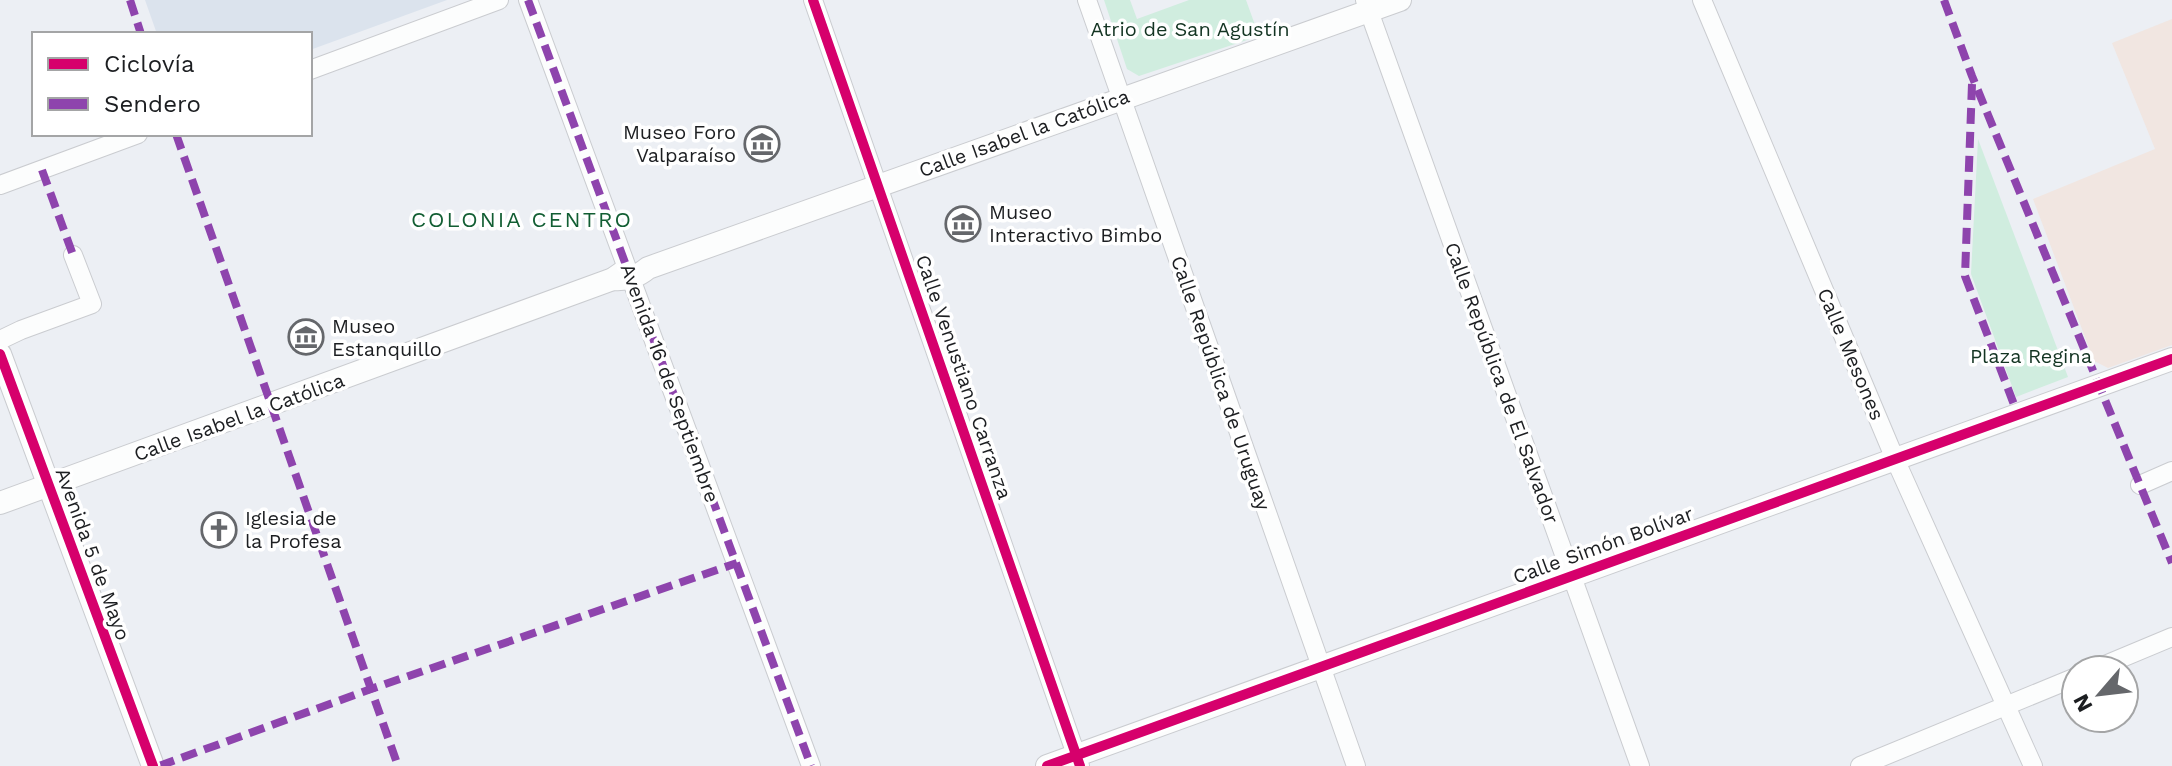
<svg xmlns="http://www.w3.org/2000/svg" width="2172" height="766" viewBox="0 0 2172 766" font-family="'Work Sans',sans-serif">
<rect width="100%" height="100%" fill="#eceff4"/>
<!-- built -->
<path fill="#dbe3ed" d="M145,0H447L310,50V34H157Z"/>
<!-- education -->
<path fill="#f1e6e1" d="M2172,19V345L2108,368L2094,361L2033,199L2155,149L2112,43Z"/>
<!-- green -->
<g fill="#d0eddf">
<path d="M1104,0H1130L1137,19L1189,0H1246L1259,36L1139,76L1127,69Z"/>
<path d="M1978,139L2068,377L2016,397L1971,274Z"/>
</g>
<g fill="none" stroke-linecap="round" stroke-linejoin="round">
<defs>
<g id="minor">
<path d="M528,0L811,766"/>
<path d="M813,0L1080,766"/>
<path d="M1087,0L1356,766"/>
<path d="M1365,0L1640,766"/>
<path d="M1702,0L1895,459L2033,766"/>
<path d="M310,70L499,0"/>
<path d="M0,185L138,134"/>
<path d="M0,340L21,330L92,304L73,255"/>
<path d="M2140,485L2172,471"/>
<path d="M2093,670L2172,637"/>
<path d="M1860,766L2076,677"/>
</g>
<g id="tertiary">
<path d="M613,279C628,280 637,277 648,268L1400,0"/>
<path d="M0,354L153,766"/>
<path d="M0,503L613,279L623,272"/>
<path d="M1047,766L2172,359"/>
</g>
</defs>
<!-- minor casing -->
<use href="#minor" stroke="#caccd0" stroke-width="20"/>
<!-- tertiary casing -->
<use href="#tertiary" stroke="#caccd0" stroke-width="24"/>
<!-- minor -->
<use href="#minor" stroke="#fcfdfd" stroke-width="18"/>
<!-- tertiary -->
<use href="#tertiary" stroke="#fcfdfd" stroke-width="22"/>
<!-- quiet -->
<g stroke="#8e44ad" stroke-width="8" stroke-dasharray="16 8" stroke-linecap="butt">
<path d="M130,0L141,34"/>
<path d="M528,0L811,766"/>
<path d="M1944,0L1972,76L2172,563"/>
<path d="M1972,84L1965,276L2018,415"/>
<path d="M176,134L398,766"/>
<path d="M42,170L73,255"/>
<path d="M159,766L371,689L737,563"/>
</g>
<defs>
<g id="cycleway">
<path d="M813,0L1080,766"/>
<path d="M0,354L153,766"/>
<path d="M1047,766L2172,359"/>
</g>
</defs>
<!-- cycleway casing -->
<use href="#cycleway" stroke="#fff" stroke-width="15"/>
<!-- cycleway -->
<use href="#cycleway" stroke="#d6006c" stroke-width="10"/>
</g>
<!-- icons -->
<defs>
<symbol id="museum-ring" viewBox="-11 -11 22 22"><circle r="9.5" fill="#fff" stroke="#65676b" stroke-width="1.5"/><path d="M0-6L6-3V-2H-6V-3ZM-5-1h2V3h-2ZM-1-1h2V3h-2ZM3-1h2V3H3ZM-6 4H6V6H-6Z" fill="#65676b"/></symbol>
<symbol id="church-ring" viewBox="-11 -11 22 22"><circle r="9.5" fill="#fff" stroke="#65676b" stroke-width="1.5"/><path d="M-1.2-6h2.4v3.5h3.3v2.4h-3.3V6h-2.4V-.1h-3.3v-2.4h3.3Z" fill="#65676b"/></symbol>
</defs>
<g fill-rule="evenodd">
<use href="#museum-ring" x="742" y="124" width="40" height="40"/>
<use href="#museum-ring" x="943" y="204" width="40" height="40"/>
<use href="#museum-ring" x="286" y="317" width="40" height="40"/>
<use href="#church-ring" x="199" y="510" width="40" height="40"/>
</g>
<g text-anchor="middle" stroke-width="7" stroke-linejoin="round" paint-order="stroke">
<!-- park labels -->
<g font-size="20" fill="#133422" stroke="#fff">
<text x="1190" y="36">Atrio de San Agustín</text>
<text x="2031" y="363">Plaza Regina</text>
</g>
<!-- poi labels -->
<g font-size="20" fill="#1c1e21" stroke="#fff" text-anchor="start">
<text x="736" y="139" text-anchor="end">Museo Foro<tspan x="736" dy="23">Valparaíso</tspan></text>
<text x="989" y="219">Museo<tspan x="989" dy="23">Interactivo Bimbo</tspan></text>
<text x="332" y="333">Museo<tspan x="332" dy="23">Estanquillo</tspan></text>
<text x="245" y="525">Iglesia de<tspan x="245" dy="23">la Profesa</tspan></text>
</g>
<!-- street labels -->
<g font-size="20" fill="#1c1e21" stroke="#fff">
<text transform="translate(1024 133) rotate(-20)" y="7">Calle Isabel la Católica</text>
<text transform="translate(1851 354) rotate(67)" y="7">Calle Mesones</text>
<text transform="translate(964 377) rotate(71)" y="7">Calle Venustiano Carranza</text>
<text transform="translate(670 383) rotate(70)" y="7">Avenida 16 de Septiembre</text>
<text transform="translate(1221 383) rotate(71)" y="7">Calle República de Uruguay</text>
<text transform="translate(1502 383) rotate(70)" y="7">Calle República de El Salvador</text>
<text transform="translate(239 417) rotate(-20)" y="7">Calle Isabel la Católica</text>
<text transform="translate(1603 545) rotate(-20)" y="7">Calle Simón Bolívar</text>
<text transform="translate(93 554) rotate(70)" y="7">Avenida 5 de Mayo</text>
</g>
<!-- neighbourhood labels -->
<g font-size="22" letter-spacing="2" fill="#125e33" stroke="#fff">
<text x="522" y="227">COLONIA CENTRO</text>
</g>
</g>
<!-- legend -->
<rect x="32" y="32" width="280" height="104" fill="#ffffff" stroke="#a4a5a6" stroke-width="2"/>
<rect x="48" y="58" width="40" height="12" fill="#d6006c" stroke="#a4a5a6" stroke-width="2"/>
<text x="104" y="72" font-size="24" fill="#1c1e21">Ciclovía</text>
<rect x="48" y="98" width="40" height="12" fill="#8e44ad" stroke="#a4a5a6" stroke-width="2"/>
<text x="104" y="112" font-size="24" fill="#1c1e21">Sendero</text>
<!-- north arrow -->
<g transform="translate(2100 694) rotate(242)"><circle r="38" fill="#ffffff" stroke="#a4a5a6" stroke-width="2"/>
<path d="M0-6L14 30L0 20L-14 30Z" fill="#65676b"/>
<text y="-12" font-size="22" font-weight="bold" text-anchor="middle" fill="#1c1e21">N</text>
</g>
</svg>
